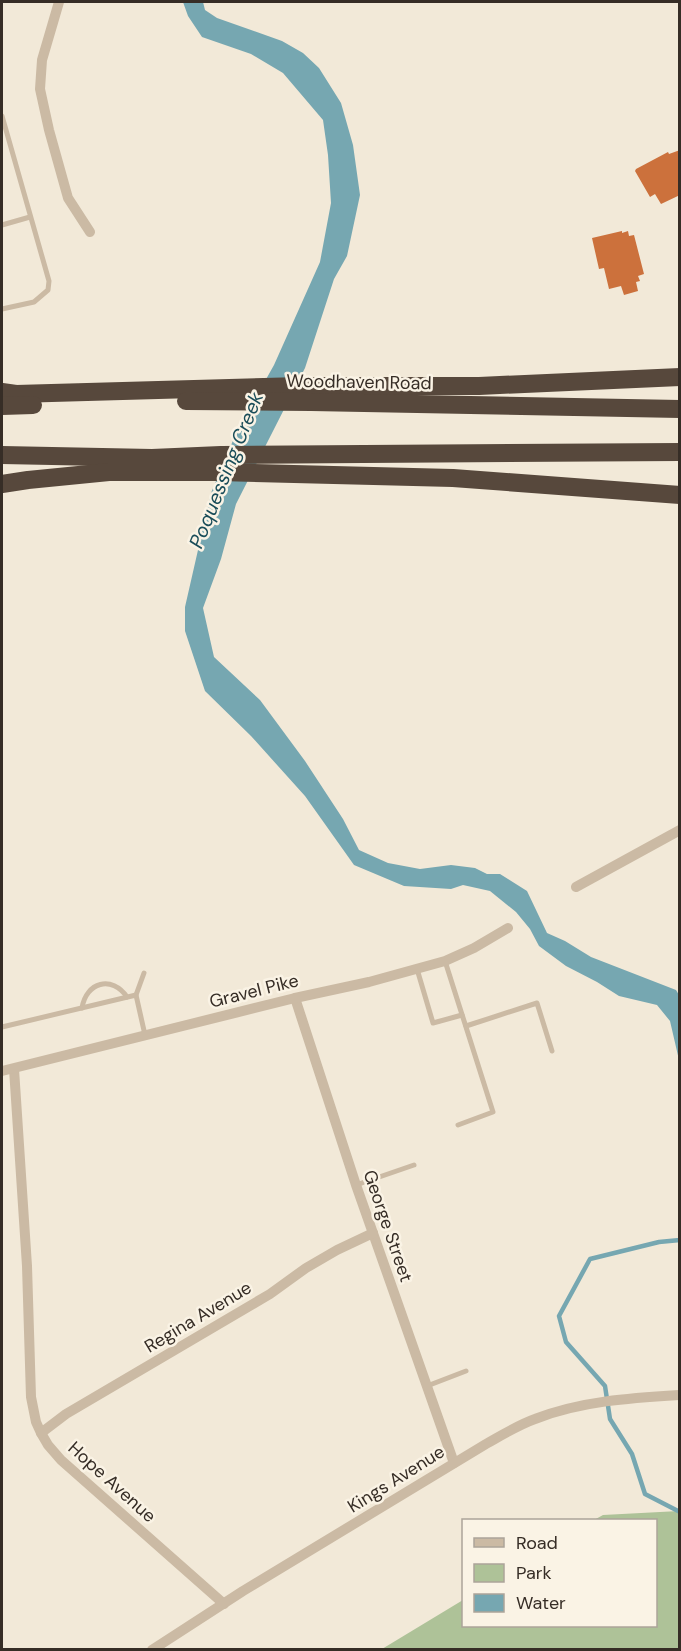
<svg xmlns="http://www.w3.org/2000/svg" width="681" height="1651" viewBox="0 0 681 1651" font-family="'DM Sans',sans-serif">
<rect width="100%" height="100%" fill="#f2e9d8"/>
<!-- green -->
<path fill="#aec298" d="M679,1511V1649H382L463,1600L464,1626H656V1520H594L603,1515Z"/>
<!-- water -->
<path fill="#76a7b1" d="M183,2H203L205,10L217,18L282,41L303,53L319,68L341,103L353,145L360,195L347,256L334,279L305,368L236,504L221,559L203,608L214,657L260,700L305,761L343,819L359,850L388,863L420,869L451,865L475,868L487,874H500L527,891L547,933L565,941L591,957L676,990L679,995V1060L670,1021L657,1005L619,996L597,982L566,966L539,946L530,929L516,912L490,891L463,885L451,889L404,886L354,865L305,796L251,736L205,691L185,631V607L211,493L237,431L274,365L320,262L331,203L328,155L323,120L283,73L251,54L202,37L188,16Z"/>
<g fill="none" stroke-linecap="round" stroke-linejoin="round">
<!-- stream -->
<path stroke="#76a7b1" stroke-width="4.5" d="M680,1240L659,1242L590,1259L559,1316L566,1342L605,1386L610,1419L632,1454L645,1494L680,1512"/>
</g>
<!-- building -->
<g fill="#cc713c">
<path d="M680,150V195L661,204L655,194L650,197L635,171L636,169L668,152L669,154Z"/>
<path d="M622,231V233L628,231L629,236L634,235L644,274L638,276L640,281L636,282L638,291L624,295L621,286L609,289L604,268L599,269L592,238Z"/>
</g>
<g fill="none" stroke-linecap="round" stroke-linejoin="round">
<!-- lane -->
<g stroke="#cbbaa4" stroke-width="5">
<path d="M2,116L49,281L48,290L34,302L2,309"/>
<path d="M2,225L30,217"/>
<path d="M445,961L493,1112L458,1125"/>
<path d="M417,969L433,1023L462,1015"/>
<path d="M136,995L144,973"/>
<path d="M82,1008C86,982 112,975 127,997"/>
<path d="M466,1026L537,1003L552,1051"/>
<path d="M2,1027L136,995L145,1035"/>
<path d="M356,1185L414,1165"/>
<path d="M427,1386L466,1371"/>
</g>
<!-- street -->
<g stroke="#cbbaa4" stroke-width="10">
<path d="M59,2L42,60L40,89L49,130L68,198L90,232"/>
<path d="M576,887L680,830"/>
<path d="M295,998L356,1185L454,1463"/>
<path d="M14,1069L27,1266L31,1397L36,1422L41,1433L48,1445L61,1460L224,1604"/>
<path d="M2,1071L295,998L369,982L445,961L474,948L508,928"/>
<path d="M41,1433L66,1414L270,1294L306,1268L337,1250L373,1233"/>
<path d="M152,1650L243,1591L486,1444C502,1435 518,1425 535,1419C581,1401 631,1398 680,1395"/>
</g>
<!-- highway -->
<g stroke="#57483c" stroke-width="18">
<path d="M2,392L16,394L301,386H479L680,377"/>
<path d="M186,401L311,402L680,409"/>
<path d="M2,406L33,405"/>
<path d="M2,455L152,458L221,455L680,452"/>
<path d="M2,484L28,480L109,472H219L453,478L680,495"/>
</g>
</g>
<g text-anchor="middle" stroke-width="5" stroke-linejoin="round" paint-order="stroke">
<!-- street labels -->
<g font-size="18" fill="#362d26" stroke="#faf3e5">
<text transform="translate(359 382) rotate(1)" y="6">Woodhaven Road</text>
<text transform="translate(254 991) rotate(-14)" y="6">Gravel Pike</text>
<text transform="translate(388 1226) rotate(71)" y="6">George Street</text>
<text transform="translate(198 1317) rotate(-31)" y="6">Regina Avenue</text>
<text transform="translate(396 1479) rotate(-32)" y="6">Kings Avenue</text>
<text transform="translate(112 1482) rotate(42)" y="6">Hope Avenue</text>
</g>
<!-- water labels -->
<g font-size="20" font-style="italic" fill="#1a4d59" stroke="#faf3e5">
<text transform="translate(226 470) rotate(-68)" y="7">Poquessing Creek</text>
</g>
</g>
<!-- border -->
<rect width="681" height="1651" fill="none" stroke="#362d26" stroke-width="6"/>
<!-- legend -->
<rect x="462" y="1519" width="195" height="108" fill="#faf3e5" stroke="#aca499" stroke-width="1.5"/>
<rect x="474" y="1538" width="30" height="9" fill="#cbbaa4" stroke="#aca499" stroke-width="1.5"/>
<text x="516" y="1549" font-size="18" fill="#362d26">Road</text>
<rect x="474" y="1564" width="30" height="18" fill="#aec298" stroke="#aca499" stroke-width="1.5"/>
<text x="516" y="1579" font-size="18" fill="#362d26">Park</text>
<rect x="474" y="1594" width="30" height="18" fill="#76a7b1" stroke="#aca499" stroke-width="1.5"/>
<text x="516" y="1609" font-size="18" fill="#362d26">Water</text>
</svg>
